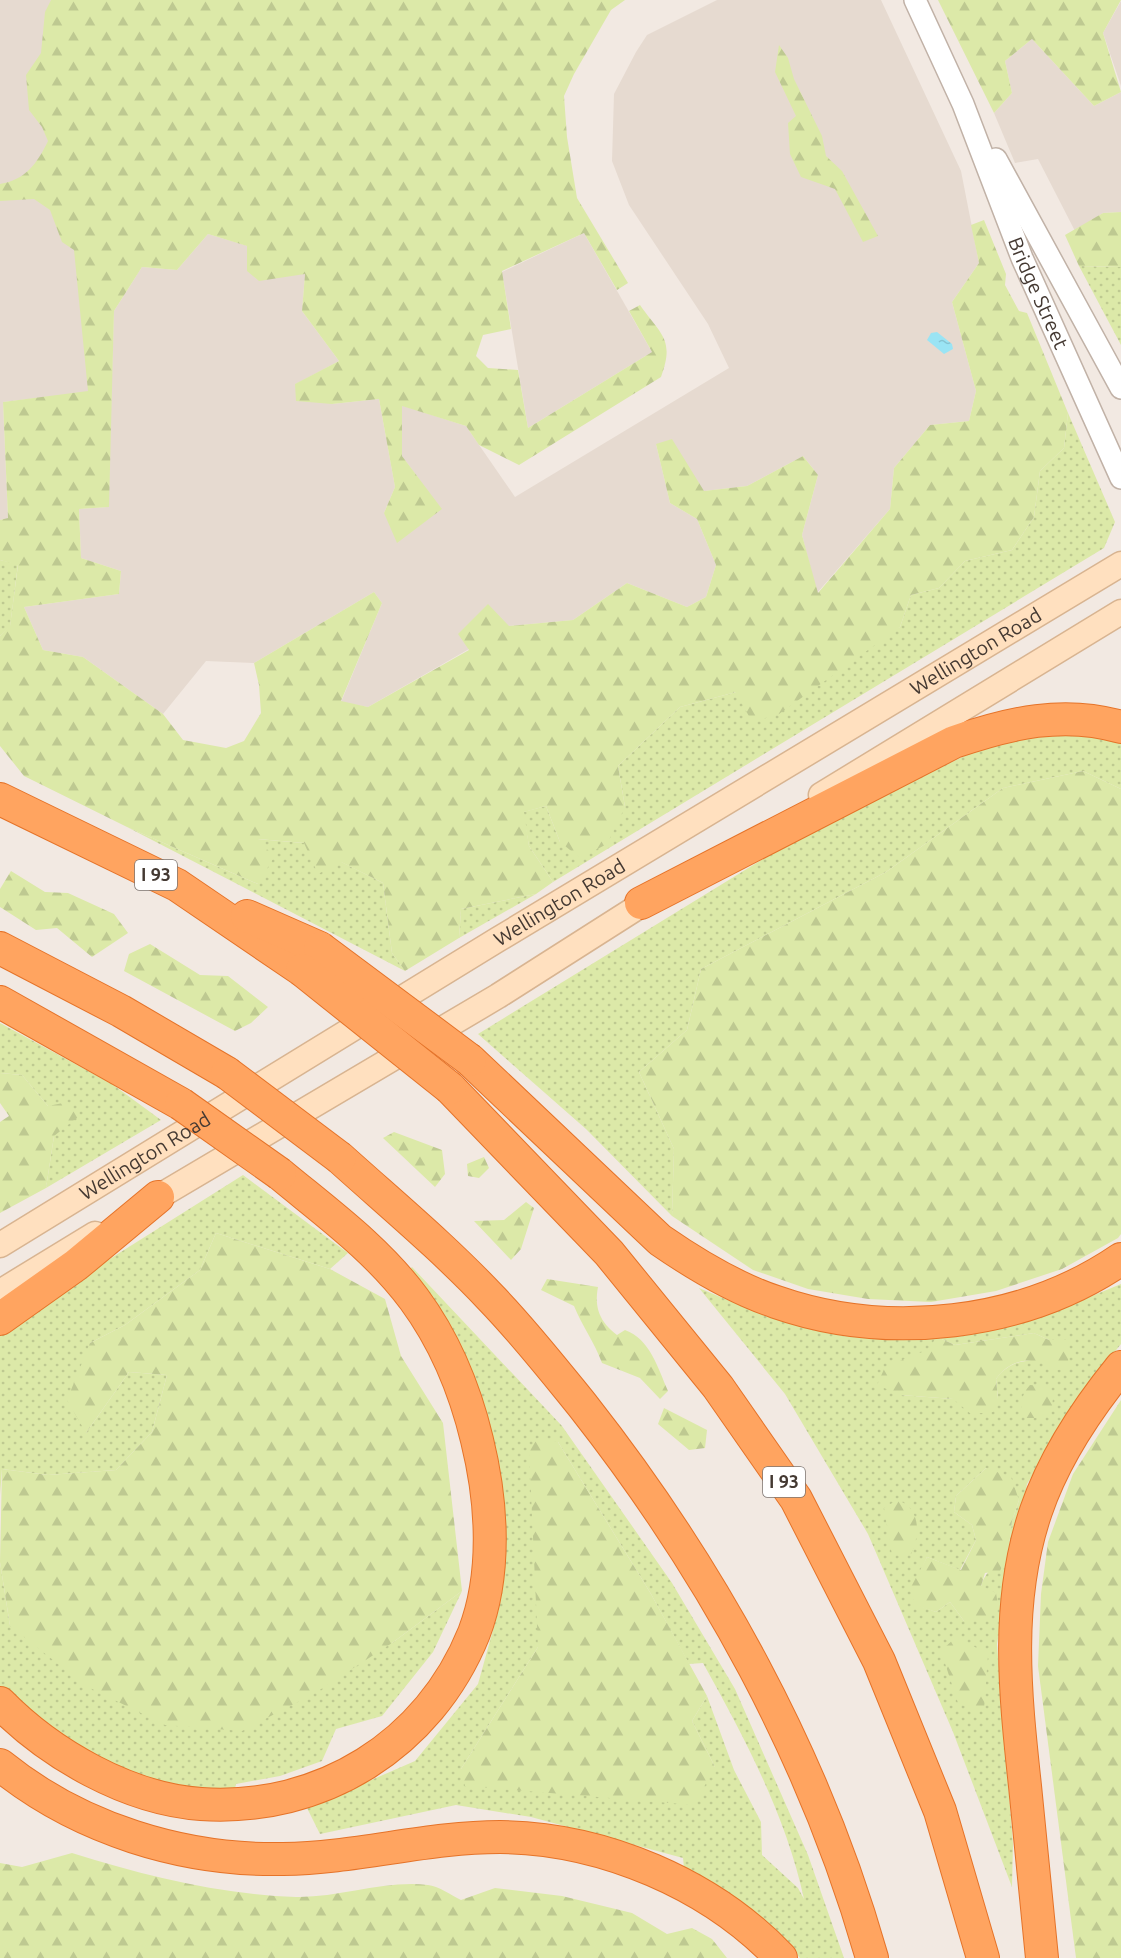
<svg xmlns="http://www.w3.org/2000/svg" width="1121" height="1958" viewBox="0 0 1121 1958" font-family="Ubuntu,sans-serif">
<defs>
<pattern id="grass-dots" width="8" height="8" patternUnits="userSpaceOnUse" patternTransform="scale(1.5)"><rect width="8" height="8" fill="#dce9a8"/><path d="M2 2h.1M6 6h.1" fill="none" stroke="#bec991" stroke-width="1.8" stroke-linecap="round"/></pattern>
<pattern id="forest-firs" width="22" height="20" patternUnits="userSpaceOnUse" patternTransform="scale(1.5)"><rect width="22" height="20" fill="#dce9a8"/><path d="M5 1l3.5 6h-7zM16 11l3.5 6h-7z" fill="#bec991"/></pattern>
<pattern id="water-ripples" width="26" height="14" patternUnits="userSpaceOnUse" patternTransform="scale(1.5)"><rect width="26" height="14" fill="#9ae4f4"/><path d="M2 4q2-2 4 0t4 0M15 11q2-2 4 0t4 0" fill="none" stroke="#86c4d2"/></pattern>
</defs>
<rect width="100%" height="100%" fill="#f2e9e2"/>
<!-- residential -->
<g fill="#e6dad0">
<path d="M0,0H51L89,392L3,402L8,519L0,520Z"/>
<path d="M717,0H881L961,171L979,263L952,302L976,391L969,421L930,425L894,468L890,509L817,593L802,535L818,475L803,456L747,486L704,491L656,444L670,503L697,519L716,565L706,597L687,607L627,583L573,620L509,626L368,707L341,702L382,603L374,592L254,663L206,661L163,714L83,657L43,650L24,607L119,594L121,571L81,558L79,509L108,507L114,311L142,267L177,270L208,234L248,246L247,271L305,274L302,311L339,361L296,384L332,404L379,399L395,487L384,513L441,509L402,456L401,405L466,426L515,497L729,368L708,324L629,205L612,161L614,94L636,52L647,35Z"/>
<path d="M1121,1V86L1103,33Z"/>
<path d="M1032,39L1094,106L1121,92V212L1103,213L1075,231L1038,159L1015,163L994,113L1012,93L1005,61Z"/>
<path d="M584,233L652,352L528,428L502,272Z"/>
</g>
<!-- grass -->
<g fill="url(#grass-dots)" fill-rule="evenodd">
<path d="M1079,266L1121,267V345Z"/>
<path d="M1068,413L1115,522L1104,548L553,882L529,846L523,812L546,806L560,842L625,807L618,766L680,707L736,692L900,627L911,595L939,588L965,561L1012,550L1034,517L1040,471L1064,448Z"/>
<path d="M0,560L18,564L10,627L0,636Z"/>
<path d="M1046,732L1097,734L1121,742V789L1083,771L1003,788L886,872L701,969L687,1030L639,1072L674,1149L672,1216L586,1129L478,1034L763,859L893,790L977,750Z"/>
<path d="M127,827L258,884L257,839L304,843L383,883L392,953L405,971Z"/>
<path d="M536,894L459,938L461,909Z"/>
<path d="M0,1023L112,1084L161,1120L46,1188L54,1136L48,1106L22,1075L0,1073Z"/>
<path d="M243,1175L348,1253L330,1269L216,1233L200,1270L125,1325L90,1343L86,1433L129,1372L167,1375L152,1432L116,1470L48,1475L2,1469L0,1495V1335L40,1303Z"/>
<path d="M412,1267L562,1426L672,1583L735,1689L808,1855L844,1958H800L788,1944L684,1868L683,1858L531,1817L456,1805L320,1834L307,1808L415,1761L478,1684L498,1612L500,1576L492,1466L405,1274ZM558,1442L651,1594L689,1664L703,1663C744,1737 786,1815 804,1899L798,1888L762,1855L761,1822L734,1770L707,1696L692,1721L715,1767L461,1769L538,1647Z"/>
<path d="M1121,1284V1344L1091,1381L1027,1484L997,1644L1013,1844L1012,1887L953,1732L868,1534L785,1394L699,1288L766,1316L847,1335L954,1336L1039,1318ZM1034,1333L1049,1340H1067L1042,1361C1022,1359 1008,1363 996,1379L998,1399H953L901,1395L937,1337L955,1345ZM986,1468L1019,1500L1012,1521L1008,1554C976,1581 980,1581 981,1621H964L950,1602L936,1612L915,1604L922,1568L927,1557L960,1570L976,1540L972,1525L954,1512L956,1496Z"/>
<path d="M0,1562L10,1626L392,1643L462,1591L433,1652L382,1716L336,1729L322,1761L280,1776L236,1784L234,1793C177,1789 107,1772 60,1738C39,1723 20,1705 0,1688Z"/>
</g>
<!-- forest -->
<g fill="url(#forest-firs)">
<path d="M51,0H625L611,10L574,74L564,96L567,137L577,198L628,283L617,290L584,233L502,271L511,329L483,335L476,356L488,368L518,370L528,428L652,352L629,311L640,305C661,335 675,339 661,377L519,465L479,445L466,426L402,406V456L442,509L397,543L384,513L395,487L379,399L332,404L296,401L295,384L339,361L302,311L305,274L259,281L247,271V246L208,234L177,270L142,267L114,311L109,507L79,509L81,558L121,571L119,594L24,607L43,650L83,657L163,714L183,740L226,748L244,741L261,713L259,685L254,663L374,592L382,603L341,701L368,707L469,650L458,634L488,604L509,626L573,620L627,583L687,607L706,597L716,565L697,519L670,503L656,444L672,439L704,491L747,486L803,456L818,475L802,535L818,593L890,509L894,468L930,425L969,421L976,391L952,302L979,263L971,225L984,220L1006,274L1005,285L1019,311L1027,313L1068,413L1064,448L1040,471L1034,517L1012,550L965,561L939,588L911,595L900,627L779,714L752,722L736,692L680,707L618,766L625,807L607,844L580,858L560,842L546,806L524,812L529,846L553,882L536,894L461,909L459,938L405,971L392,953L383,883L341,862L318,874L304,843L258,839L274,857L258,884L127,827L24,776L0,746V636L10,626L18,565L0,560V520L8,518L3,402L88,391L74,250L62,242L50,210L34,199L0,201V184C25,180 37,164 48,141L42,127L29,110L26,75L41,53L45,12Z"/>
<path d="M938,0H1121L1103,33L1121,92L1094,106L1032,39L1005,61L1012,93L994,113Z"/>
<path d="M779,45L788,58L794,79L822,136L826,156L842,171L878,236L863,242L835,189L801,177L790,154L788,123L796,116L775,72Z"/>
<path d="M1121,212V267L1079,266L1065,235L1103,213Z"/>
<path d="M1083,771L1121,789V1234L1118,1238L1062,1269L996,1291L931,1302L868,1299L808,1289L753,1270L672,1216L674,1149L639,1072L687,1030L701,969L886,872L1003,788Z"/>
<path d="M11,871L45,892L68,893L114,914L128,933L92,957L57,928L36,930L0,907V889Z"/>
<path d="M150,944L200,975L228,976L268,1007L251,1023L235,1031L124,971L129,954Z"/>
<path d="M0,1073L22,1075L48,1106L68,1102L78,1117L54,1136L46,1188L0,1213V1122L9,1116L0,1103Z"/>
<path d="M394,1132L442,1150L445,1174L435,1187L383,1138Z"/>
<path d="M484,1157L489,1168L479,1178L468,1176L467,1164Z"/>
<path d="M526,1202L534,1208L521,1249L511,1260L474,1221L504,1220Z"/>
<path d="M216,1233L330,1269L385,1299L401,1356L443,1423L462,1591L392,1643L315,1693L242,1731L165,1725L86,1686L10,1626L0,1562L2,1469L48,1475L116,1470L152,1432L167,1375L129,1372L86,1433L67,1400L90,1343L125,1325L200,1270Z"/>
<path d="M547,1279L598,1287C594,1308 600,1322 617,1335L625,1330C650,1339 658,1368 668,1391L660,1399L640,1378L602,1363C595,1343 582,1326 574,1306L541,1290Z"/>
<path d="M1034,1333L1049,1340H1067L1070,1351L1067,1367L1058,1370C1034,1357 1013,1356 996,1379L998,1399L993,1412L971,1414L953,1399L901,1395L877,1385L885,1367L927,1350L937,1337L955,1345Z"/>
<path d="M1030,1385L1044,1386L1053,1396L1052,1410L1043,1418H1024C1019,1405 1021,1395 1030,1385Z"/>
<path d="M1121,1400V1958H1076L1038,1666L1041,1594L1048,1542L1073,1474Z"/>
<path d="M664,1408L707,1430L705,1448L689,1450L658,1424Z"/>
<path d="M538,1438L558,1442L651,1594L707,1696L692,1721L715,1767L694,1805L465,1786L461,1769L538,1647L529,1449Z"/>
<path d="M986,1468L1011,1477L1019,1500L1012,1521L1008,1554L1000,1571L985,1573L981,1586L996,1593L998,1605L981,1621H964L950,1602L936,1612L915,1605L910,1589L927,1557L961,1570L976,1540L972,1525L954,1512L956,1496Z"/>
<path d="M897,1500C920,1507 921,1534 911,1554L892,1555L884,1508Z"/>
<path d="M957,1636L988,1655L984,1709L976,1711L958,1703L941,1651Z"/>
<path d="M72,1853C146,1876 218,1894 296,1897C339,1898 384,1880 428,1885C438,1886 451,1895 461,1900L495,1888L562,1896L632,1913L667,1934L692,1928L712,1939L727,1958H0V1863L22,1867Z"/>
</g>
<!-- water -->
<path fill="url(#water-ripples)" d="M937,332L952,344L953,349L944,354L927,340L931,333Z"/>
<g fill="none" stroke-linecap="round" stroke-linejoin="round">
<defs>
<g id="tertiary">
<path id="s1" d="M915,0L963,104L1022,258L1121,478"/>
<path d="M996,159L1121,388"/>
</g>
<g id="secondary">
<path d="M821,795L1121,612"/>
<path d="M143,1206L498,996L655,896"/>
<path id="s2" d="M0,1245L497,940L1121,564"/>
<path d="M0,1292L95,1234"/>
</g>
<g id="motorway">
<path d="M0,799L177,885L302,970"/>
<path d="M641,903L954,742C1009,723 1064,710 1121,727"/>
<path d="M247,916L320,948"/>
<path d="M0,948L121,1011L227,1073"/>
<path d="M0,1002L181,1104"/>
<path d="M470,1060L660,1240C696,1265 734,1288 776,1302C888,1341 1023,1326 1121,1259"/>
<path d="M450,1088L609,1253L718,1387L796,1499L879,1661L940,1811L983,1958"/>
<path d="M340,1158C391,1204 444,1248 491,1298C524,1332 553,1369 583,1406C712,1570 815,1757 872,1958"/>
<path d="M0,1319L76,1265L158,1197"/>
<path d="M0,1703C50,1754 128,1799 201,1804C321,1812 429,1745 474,1633C497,1573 492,1501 477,1440C465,1390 445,1341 414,1299C377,1249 327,1213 280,1174"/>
<path d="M0,1765C79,1829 183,1861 283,1859C356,1858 428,1837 500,1837C603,1838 711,1884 781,1958"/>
<path d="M1042,1958C1036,1901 1031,1843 1025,1786C1015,1693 1005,1602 1036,1511C1054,1458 1086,1410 1121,1367"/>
</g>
</defs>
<!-- tertiary casing -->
<use href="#tertiary" stroke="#c1b2a7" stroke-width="24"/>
<!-- secondary casing -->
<use href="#secondary" stroke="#d8b491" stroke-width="27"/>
<!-- motorway casing -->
<use href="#motorway" stroke="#e57329" stroke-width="34"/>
<!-- tertiary -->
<use href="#tertiary" stroke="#fff" stroke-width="21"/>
<!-- secondary -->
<use href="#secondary" stroke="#ffe0bf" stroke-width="24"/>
<!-- motorway -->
<use href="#motorway" stroke="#ffa460" stroke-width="32"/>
<defs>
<g id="motorway-bridge">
<path d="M320,948L470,1060"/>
<path d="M302,970L450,1088"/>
<path d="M227,1073L340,1158"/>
<path d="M181,1104L280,1174"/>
</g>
</defs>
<!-- motorway-bridge casing -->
<use href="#motorway-bridge" stroke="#e57329" stroke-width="34" stroke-linecap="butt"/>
<!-- motorway-bridge -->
<use href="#motorway-bridge" stroke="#ffa460" stroke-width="32"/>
</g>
<g text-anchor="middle" stroke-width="4.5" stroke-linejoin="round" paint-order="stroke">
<!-- shield labels -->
<g fill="#fff" stroke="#7c7470" stroke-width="1.5">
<rect x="135" y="860" width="42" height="30" rx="4.5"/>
<rect x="763" y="1467" width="42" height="30" rx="4.5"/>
</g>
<g font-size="18" font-weight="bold" fill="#443932">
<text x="156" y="881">I 93</text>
<text x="784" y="1488">I 93</text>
</g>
<!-- street labels -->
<g font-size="20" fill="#443932" stroke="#fff">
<text dy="7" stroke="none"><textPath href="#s1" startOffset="318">Bridge Street</textPath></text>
<text dy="7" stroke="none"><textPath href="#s2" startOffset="1142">Wellington Road</textPath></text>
<text dy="7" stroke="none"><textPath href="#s2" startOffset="656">Wellington Road</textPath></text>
<text dy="7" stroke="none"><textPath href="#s2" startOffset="170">Wellington Road</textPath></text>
</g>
</g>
</svg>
